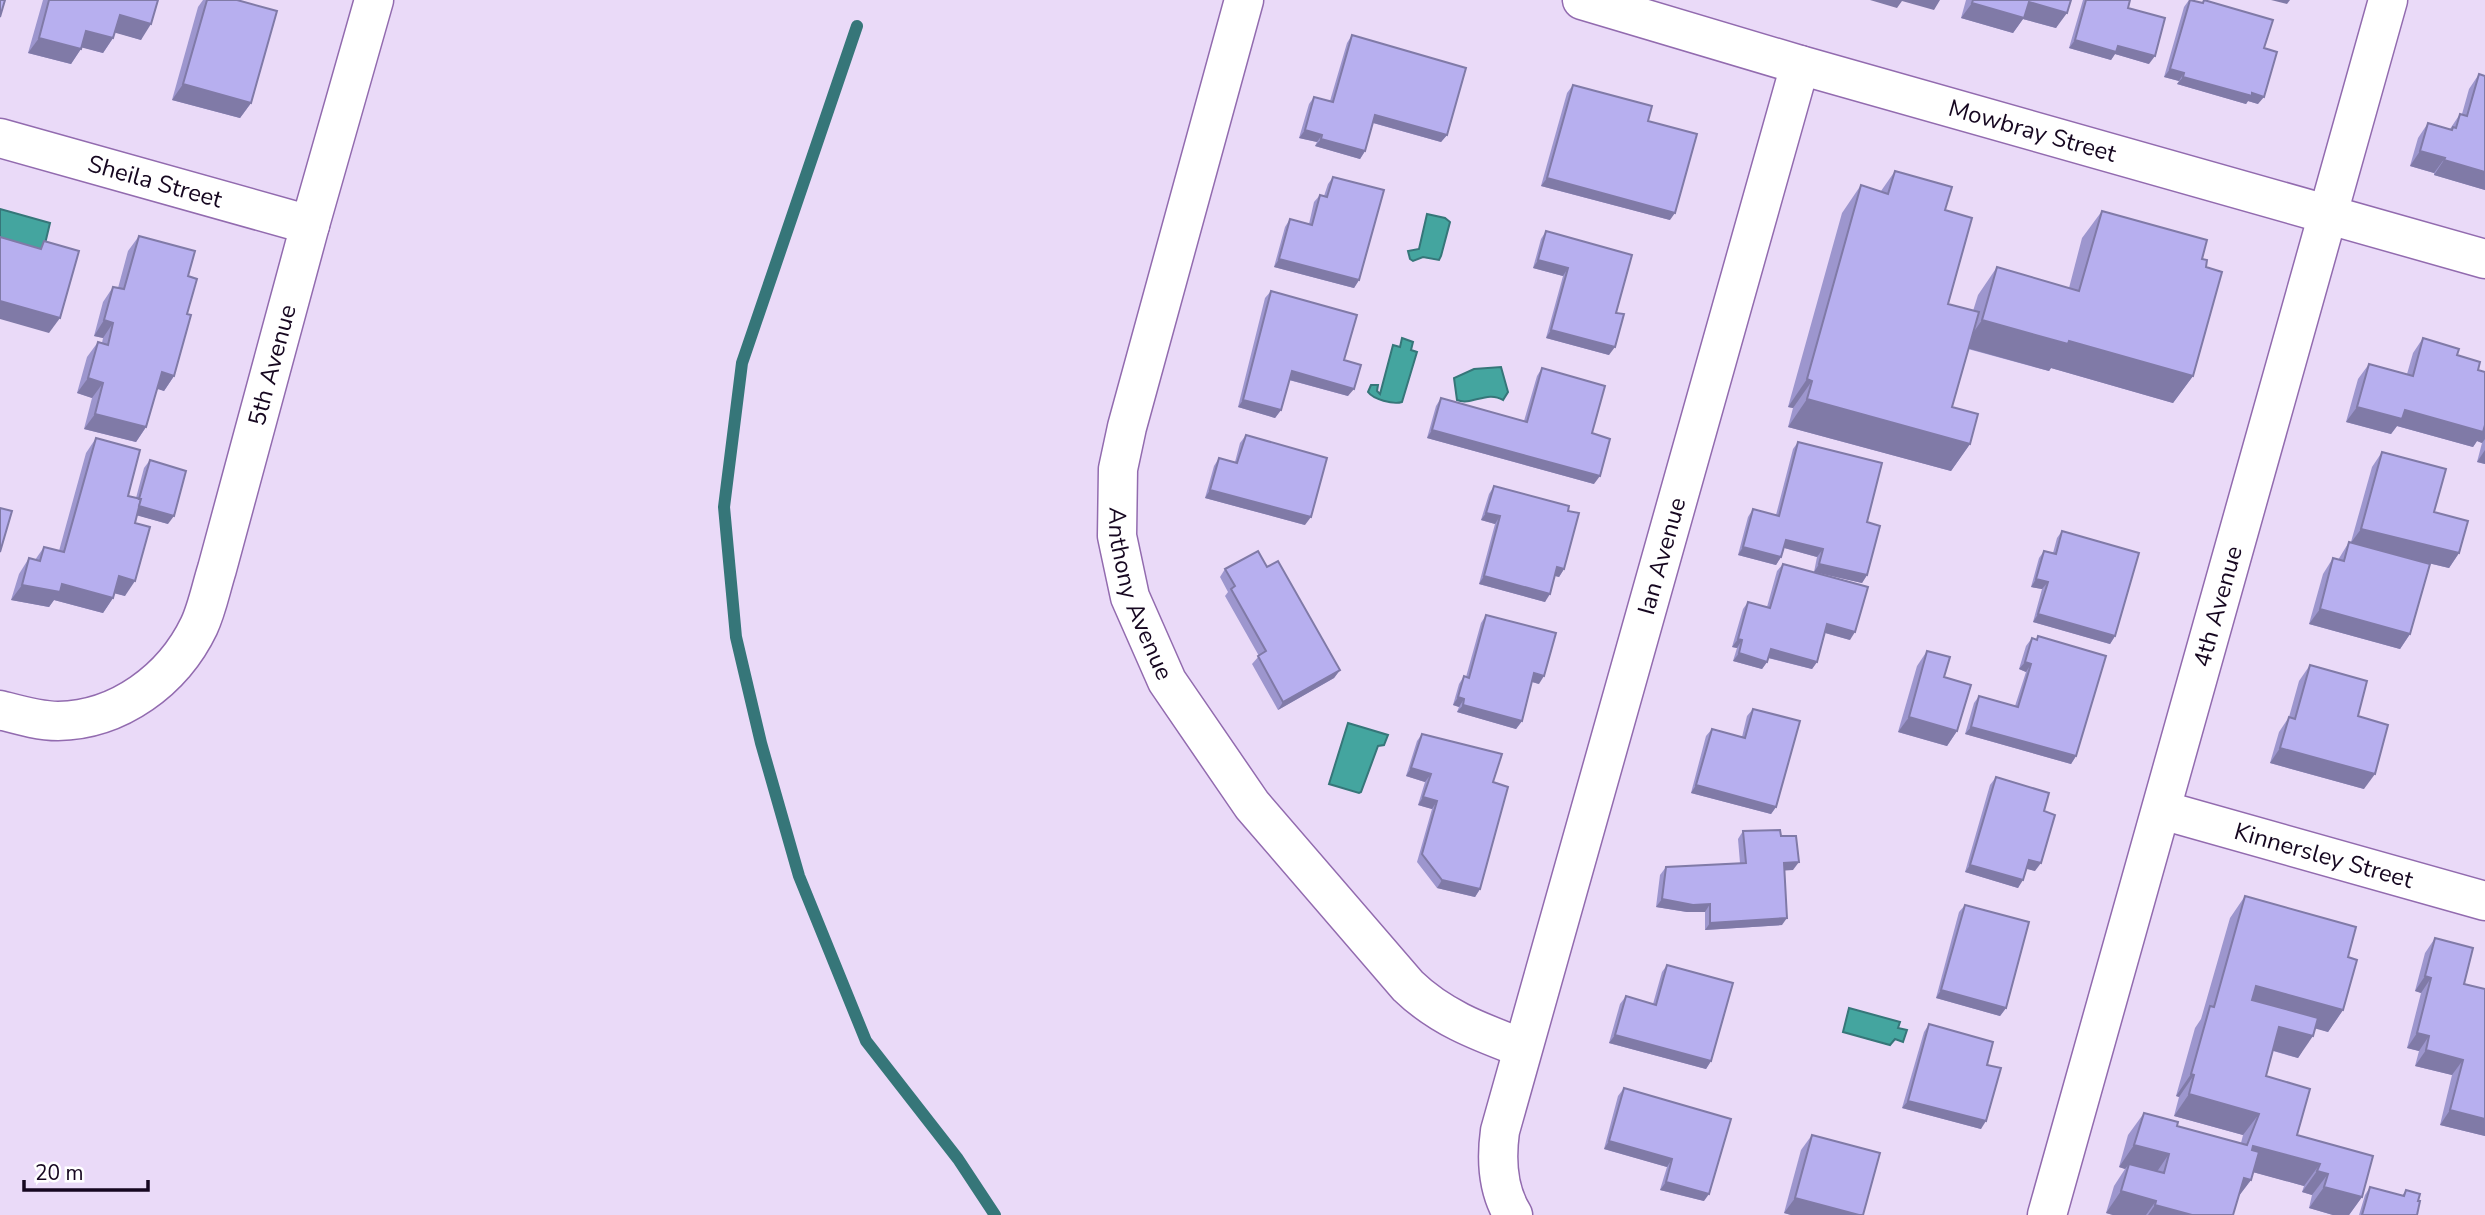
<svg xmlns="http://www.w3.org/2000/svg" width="2485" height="1215" viewBox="0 0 2485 1215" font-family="'Nunito Sans',sans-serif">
<rect width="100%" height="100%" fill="#eadaf8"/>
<!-- water -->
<g fill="#44a59f" stroke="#367679" stroke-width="2">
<path d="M0,209L50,223L45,244L41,251L0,246Z"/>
<path d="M1427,214L1445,218L1450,222L1441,256L1439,260L1423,257L1413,261L1410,259L1408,251L1419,249Z"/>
<path d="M1402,338L1413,342L1411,350L1417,352L1402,402C1393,405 1373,399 1368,392L1371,385H1378L1377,391L1380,394L1393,345L1400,347Z"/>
<path d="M1501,367L1508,392L1503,400C1487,390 1472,406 1457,400L1454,378L1474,369Z"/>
<path d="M1348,723L1388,735L1384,745L1378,746L1361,792L1359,793L1329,784Z"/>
<path d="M1849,1008L1900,1022L1898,1028L1907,1030L1903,1042L1895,1039L1890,1045L1843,1032Z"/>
</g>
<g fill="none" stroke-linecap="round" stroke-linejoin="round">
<!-- stream -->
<path stroke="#367679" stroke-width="12" d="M857,26L742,363L724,507L736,637L761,743L799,876L866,1041L958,1159L995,1215"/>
<defs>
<g id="street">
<path id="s1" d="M1244,0L1127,427L1118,469L1117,536L1130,597L1167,681L1252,805L1408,986C1441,1018 1480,1032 1522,1048"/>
<path id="s2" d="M1582,0L1800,65L2485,259"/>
<path id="s3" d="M0,138L310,225"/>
<path id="s4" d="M0,710C19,715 39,721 58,721C119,720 173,680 199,626C207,609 211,588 217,569L310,225L374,0"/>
<path id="s5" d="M2162,810L2485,901"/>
<path id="s6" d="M1513,1215C1497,1189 1496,1160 1500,1131L1800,65"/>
<path id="s7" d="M2047,1215L2388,0"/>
</g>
</defs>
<!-- street casing -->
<use href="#street" stroke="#926baf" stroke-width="41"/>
<!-- street -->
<use href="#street" stroke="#fff" stroke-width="38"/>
</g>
<!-- wall -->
<g fill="#9d96ce">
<path d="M43,0H158L141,40L115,32L113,38L103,53L82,47L71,64L28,53Z"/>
<path d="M203,0H237L251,103L240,118L172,100L198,7Z"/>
<path d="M1966,0H2071L2056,28L2023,19L2013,33L1961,18Z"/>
<path d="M2083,0H2130L2128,8L2149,64L2115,54L2111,60L2069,48Z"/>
<path d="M2189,0L2202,3L2204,0L2264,48L2258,104L2248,101L2246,104L2177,84L2179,81L2164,77L2184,7Z"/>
<path d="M1352,35L1447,135L1441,142L1373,123L1365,151L1360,159L1315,146L1317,142L1299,138L1309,104L1314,97L1330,101L1347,43Z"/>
<path d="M2479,74L2485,76V190L2434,175V173L2410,166L2418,138L2428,123L2450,129L2460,114H2462L2469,89Z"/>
<path d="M1573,85L1648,121L1670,220L1541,186L1567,93Z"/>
<path d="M1895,171L1945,210L1948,304L1973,311L1978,295L1997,267L2069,288L2082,238L2102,211L2202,259L2206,267L2193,376L2173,403L2051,368L2049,371L1968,349L1952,407L1970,444L1951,471L1788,427L1793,408L1788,407L1842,213L1861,185L1881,191Z"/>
<path d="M1333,177L1359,280L1354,288L1274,267L1285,227L1290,219L1309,224L1314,202L1320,195L1324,196L1328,184Z"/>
<path d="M1546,231L1616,313L1609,355L1546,338L1563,276L1533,268L1541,239Z"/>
<path d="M139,236L188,276L187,314L174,376L164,391L157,388L146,427L136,442L84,429L92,398L77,393L87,357L98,342L102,343L103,338L94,336L103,302L113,287L118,288L128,251Z"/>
<path d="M1271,291L1344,360L1348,396L1289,380L1281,410L1275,418L1238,407L1265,298Z"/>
<path d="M2423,338L2457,355L2478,370L2485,372V464L2477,462L2482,443L2477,441L2473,447L2397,426L2391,434L2346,422L2358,379L2369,364L2407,374L2413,353Z"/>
<path d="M1542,368L1592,433L1594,484L1427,438L1436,406L1441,398L1524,421L1537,376Z"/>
<path d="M1246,435L1305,525L1205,498L1214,466L1219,458L1235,462L1240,443Z"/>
<path d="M96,438L128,496L136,498L144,468L150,460L168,524L137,515L135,523L125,596L115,593L113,598L103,613L54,600L49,607L11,600L19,574L29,558L35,560L44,547L59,551L86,453Z"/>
<path d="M1798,442L1867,522V575L1862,583L1814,572L1817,557L1784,548L1781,557L1776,565L1738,555L1748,517L1753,509L1776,515L1793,449Z"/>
<path d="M2382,452L2434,512L2459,553L2449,568L2411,559L2410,634L2400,649L2309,624L2323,574L2333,558L2338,560L2349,542H2351L2372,467Z"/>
<path d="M1494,486L1568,511L1564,569L1559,577L1555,576L1545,602L1479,584L1495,524L1481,520L1489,494Z"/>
<path d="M2062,531L2115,636L2110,644L2033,622L2042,589L2031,587L2039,558L2044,551L2053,553L2057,538Z"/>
<path d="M1783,564L1850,640L1825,633L1817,662L1812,669L1768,658L1767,662L1762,669L1733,661L1737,648L1732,647L1743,609L1748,602L1767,607L1777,571Z"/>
<path d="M1267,567L1340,670L1334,678L1278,710L1252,664L1259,656L1225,596L1228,592L1220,577L1225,569Z"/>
<path d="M1486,615L1539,684L1532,682L1522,721L1516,729L1457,712L1459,707L1453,705L1459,684L1464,676L1466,677L1481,623Z"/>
<path d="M2038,636L2076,756L2071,764L1965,734L1974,703L1979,696L2015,706L2026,672L2019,669L2026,646L2032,638L2036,640Z"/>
<path d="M1927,651L1944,677L1957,731L1947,746L1898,732L1917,666Z"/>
<path d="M2310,665L2358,716L2364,789L2270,763L2279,732L2289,717L2299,681Z"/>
<path d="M1753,709L1776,807L1771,814L1691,793L1706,736L1712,729L1742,737L1747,716Z"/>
<path d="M1422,734L1493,782L1480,889L1475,897L1437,888L1417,862L1432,809L1418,805L1425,782L1406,776L1417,741Z"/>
<path d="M1996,777L2044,811L2035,871L2026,868L2018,888L1965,872L1990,785Z"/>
<path d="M1743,831L1781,836L1793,870H1784L1782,925L1705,930V912H1687L1656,907L1660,875L1666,867L1740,863L1738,839Z"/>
<path d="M2245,896L2348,957L2343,1010L2328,1032L2316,1028L2298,1058L2273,1051L2266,1076L2297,1135L2362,1197L2349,1215H2333L2309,1208L2312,1195L2302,1192L2304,1186L2253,1172L2251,1180L2238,1197L2233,1215H2113L2106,1213L2114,1186L2125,1169L2119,1167L2128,1135L2144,1113L2177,1126L2241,1143L2243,1135L2174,1116L2179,1097L2176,1096L2195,1028L2201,1019L2230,918Z"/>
<path d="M1965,905L2006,1008L2000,1016L1936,998L1959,912Z"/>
<path d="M2435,938L2464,984L2485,989V1136L2440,1125L2452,1075L2415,1066L2419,1051L2407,1048L2421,993L2415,991L2425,953Z"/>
<path d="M1667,965L1711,1061L1706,1069L1609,1043L1620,1004L1626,996L1653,1004L1662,972Z"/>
<path d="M1929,1024L1987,1065L1981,1129L1902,1108L1924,1032Z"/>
<path d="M1624,1088L1704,1201L1660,1190L1667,1167L1604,1149L1618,1096Z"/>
<path d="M1812,1135L1863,1215H1791L1784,1213L1801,1150Z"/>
<path d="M2370,1187L2402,1196L2406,1190L2418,1201L2417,1215H2359L2365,1195Z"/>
</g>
<!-- shaded-wall -->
<g fill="#807aa7">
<path d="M1870,0H1940L1934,10L1902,1L1897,8Z"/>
<path d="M2271,0H2290L2287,4Z"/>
<path d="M2029,2L2067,13L2056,28L2023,19L2013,33L1961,18L1972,3Z"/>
<path d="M120,15L151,24L141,40L109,31Z"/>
<path d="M86,31L113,38L103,53L76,46Z"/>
<path d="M39,38L81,49L71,64L28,53Z"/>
<path d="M2075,40L2118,46L2155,56L2149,64L2115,54L2111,60L2069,48Z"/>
<path d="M2170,69L2184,73L2179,81L2164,77Z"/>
<path d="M2183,77L2252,93L2264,97L2258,104L2248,101L2246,104L2177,84Z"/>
<path d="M183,84L251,103L240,118L172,100Z"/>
<path d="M1375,115L1447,135L1441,142L1370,122Z"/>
<path d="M1305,130L1322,135L1317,142L1299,138Z"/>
<path d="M1321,139L1365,151L1360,159L1315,146Z"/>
<path d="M2420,151L2445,158L2434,173L2410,166Z"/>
<path d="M2444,160L2485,172V190L2434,175Z"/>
<path d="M1547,178L1675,213L1670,220L1541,186Z"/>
<path d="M1279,259L1359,280L1354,288L1274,267Z"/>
<path d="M1538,260L1568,268L1563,276L1533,268Z"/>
<path d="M0,301L60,318L49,333L0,319Z"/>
<path d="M104,320L113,323L103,338L94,336Z"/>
<path d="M1982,320L2069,341L2193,376L2173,403L2051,368L2049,371L1963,347Z"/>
<path d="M1551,330L1615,347L1609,355L1546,338Z"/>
<path d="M1292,371L1354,389L1348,396L1286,379Z"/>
<path d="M162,372L174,376L164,391L151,387Z"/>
<path d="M88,378L103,383L92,398L77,393Z"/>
<path d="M1807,379L1812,381L1793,408L1788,407Z"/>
<path d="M1807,399L1970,444L1951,471L1788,427Z"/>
<path d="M1243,400L1281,410L1275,418L1238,407Z"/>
<path d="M2357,407L2405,410L2485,425V439L2482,443L2477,441L2473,447L2397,426L2391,434L2346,422Z"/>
<path d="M95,414L146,427L136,442L84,429Z"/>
<path d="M1432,430L1600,476L1594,484L1427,438Z"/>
<path d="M2485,450V464L2477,462Z"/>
<path d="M1210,490L1311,517L1305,525L1205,498Z"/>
<path d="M137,506L174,516L168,524L132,514Z"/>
<path d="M1486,513L1500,516L1495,524L1481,520Z"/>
<path d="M2361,529L2459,553L2449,568L2350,544Z"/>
<path d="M1786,540L1823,549L1817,557L1781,547Z"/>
<path d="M1743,547L1781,557L1776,565L1738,555Z"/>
<path d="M1819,564L1867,575L1862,583L1814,572Z"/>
<path d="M1557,567L1564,569L1559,577L1552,575Z"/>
<path d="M119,576L135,581L125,596L109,592Z"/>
<path d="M1484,576L1550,594L1545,602L1479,584Z"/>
<path d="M2036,579L2048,582L2042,589L2031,587Z"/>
<path d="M62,584L113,598L103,613L54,600L49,607L11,600L22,585Z"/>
<path d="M2320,609L2410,634L2400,649L2309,624Z"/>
<path d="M2038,614L2115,636L2110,644L2033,622Z"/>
<path d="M1827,624L1855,632L1850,640L1822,632Z"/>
<path d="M1738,639L1742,640L1737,648L1732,647Z"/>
<path d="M1771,649L1817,662L1812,669L1765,657Z"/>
<path d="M1739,653L1767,662L1762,669L1733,661Z"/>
<path d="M2025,662L2031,664L2026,672L2019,669Z"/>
<path d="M1340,670L1334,678L1278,710L1283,702Z"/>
<path d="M1534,673L1544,676L1539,684L1529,681Z"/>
<path d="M1458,697L1464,699L1459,707L1453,705Z"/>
<path d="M1463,705L1522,721L1516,729L1457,712Z"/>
<path d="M1909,717L1957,731L1947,746L1898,732Z"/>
<path d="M1971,727L2076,756L2071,764L1965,734Z"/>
<path d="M2280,748L2375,774L2364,789L2270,763Z"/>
<path d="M1411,768L1431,774L1425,782L1406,776Z"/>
<path d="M1696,785L1776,807L1771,814L1691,793Z"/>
<path d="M1423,797L1437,801L1432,809L1418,805Z"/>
<path d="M2029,860L2041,863L2035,871L2023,868Z"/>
<path d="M1799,862L1793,870L1778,871L1784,863Z"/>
<path d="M1970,865L2023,880L2018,888L1965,872Z"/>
<path d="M1442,880L1480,889L1475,897L1437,888Z"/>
<path d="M1662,899L1710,904L1705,912H1687L1656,907Z"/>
<path d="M1787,918L1782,925L1705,930L1710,923Z"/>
<path d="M2425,976L2431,978L2421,993L2415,991Z"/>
<path d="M2256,986L2343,1010L2328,1032L2241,1008Z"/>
<path d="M1941,990L2006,1008L2000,1016L1936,998Z"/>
<path d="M2279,1027L2313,1036L2298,1058L2264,1048Z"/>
<path d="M2417,1033L2429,1036L2419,1051L2407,1048Z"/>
<path d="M1615,1035L1711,1061L1706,1069L1609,1043Z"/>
<path d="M2426,1050L2463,1060L2452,1075L2415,1066Z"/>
<path d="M2191,1074L2194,1075L2179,1097L2176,1096Z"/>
<path d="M2189,1094L2259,1114L2243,1135L2174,1116Z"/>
<path d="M1908,1101L1986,1121L1981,1129L1902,1108Z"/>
<path d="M2450,1110L2485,1119V1136L2440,1125Z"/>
<path d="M1609,1141L1672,1159L1667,1167L1604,1149Z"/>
<path d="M2134,1145L2169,1154L2154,1176L2129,1164L2125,1169L2119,1167Z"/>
<path d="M2253,1146L2320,1164L2304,1186L2238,1168Z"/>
<path d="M2317,1171L2328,1174L2312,1195L2302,1192Z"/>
<path d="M2244,1178L2251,1180L2235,1201Z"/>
<path d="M1666,1182L1709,1194L1704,1201L1660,1190Z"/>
<path d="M2324,1187L2362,1197L2349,1215H2333L2309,1208Z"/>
<path d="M2121,1191L2156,1201L2146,1215H2113L2106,1213Z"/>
<path d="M1795,1198L1859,1215H1791L1784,1213Z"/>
<path d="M2155,1205L2192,1215H2148Z"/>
</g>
<!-- building -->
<g fill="#b7afef" stroke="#807aa7" stroke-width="2">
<path d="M0,0H5L0,17Z"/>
<path d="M49,0H158L151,24L120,15L113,38L86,31L81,49L39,38Z"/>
<path d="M207,0H237L277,11L251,103L183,84Z"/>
<path d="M1973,0H2071L2067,13L2029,2L2024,18L1972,3Z"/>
<path d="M2086,0H2130L2128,8L2165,18L2155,56L2118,46L2116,52L2075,40Z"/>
<path d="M2190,0L2203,3L2204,0L2273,20L2264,48L2277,52L2264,97L2252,93V96L2183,77L2184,73L2170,69Z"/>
<path d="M1352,35L1466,68L1447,135L1375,115L1365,151L1321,139L1322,135L1305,130L1314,97L1333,102Z"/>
<path d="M2479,74L2485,76V172L2444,160L2445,158L2420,151L2428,123L2452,130L2453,127L2456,128L2460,114L2467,116Z"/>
<path d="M1573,85L1652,106L1648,121L1697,134L1675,213L1547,178Z"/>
<path d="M1895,171L1952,187L1945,210L1972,218L1948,304L1979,312L1952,407L1978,414L1970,444L1807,399L1812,381L1807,379L1861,185L1888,194Z"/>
<path d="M1333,177L1384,190L1359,280L1279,259L1290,219L1312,225L1320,195L1327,197Z"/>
<path d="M2102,211L2207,240L2202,259L2207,260L2206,267L2222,272L2193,376L2069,341L2068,344L1982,320L1997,267L2079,291Z"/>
<path d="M1546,231L1632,255L1616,313L1624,314L1615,347L1551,330L1568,268L1538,260Z"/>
<path d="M139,236L195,251L188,276L197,279L187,314L191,315L174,376L162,372L146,427L95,414L103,383L88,378L98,342L108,345L113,323L104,320L113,287L124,289Z"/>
<path d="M0,237L41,249L44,241L79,251L60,318L0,301Z"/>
<path d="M1271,291L1357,315L1344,360L1361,365L1354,389L1292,371L1281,410L1243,400Z"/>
<path d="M2423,338L2459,349L2457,355L2480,362L2478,370L2485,372V425L2483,432L2405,410L2402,419L2357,407L2369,364L2413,376Z"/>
<path d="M1542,368L1605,386L1592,433L1610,439L1600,476L1432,430L1441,398L1527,422Z"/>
<path d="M1246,435L1327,458L1311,517L1210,490L1219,458L1237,463Z"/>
<path d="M96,438L140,450L128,496L141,499L135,523L150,527L135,581L119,576L113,598L62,584L60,592L22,585L29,558L40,561L44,547L64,552Z"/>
<path d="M1798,442L1882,463L1867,522L1880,526L1867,575L1819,564L1823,549L1786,540L1781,557L1743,547L1753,509L1779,516Z"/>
<path d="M2382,452L2446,469L2434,512L2468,521L2459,553L2361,529Z"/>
<path d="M150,460L186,471L174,516L139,506L141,499H139Z"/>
<path d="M1494,486L1569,506L1568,511L1579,513L1564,569L1557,567L1550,594L1484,576L1500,516L1486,513Z"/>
<path d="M0,508L12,511L0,552Z"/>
<path d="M2062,531L2139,553L2115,636L2038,614L2048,582L2036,579L2044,551L2056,554Z"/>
<path d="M2349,542L2430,564L2410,634L2320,609L2333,558L2344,561Z"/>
<path d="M1258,551L1267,567L1278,561L1340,670L1283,702L1258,656L1266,651L1231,589L1235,586L1225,569Z"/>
<path d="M1783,564L1868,587L1855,632L1827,624L1817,662L1771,649L1767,662L1739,653L1742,640L1738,639L1748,602L1770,608Z"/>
<path d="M1486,615L1556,633L1544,676L1534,673L1522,721L1463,705L1464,699L1458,697L1464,676L1469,678Z"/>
<path d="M2038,636L2106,656L2076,756L1971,727L1979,696L2018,707L2031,664L2025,662L2032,638L2037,640Z"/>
<path d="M1927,651L1950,657L1944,677L1971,685L1957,731L1909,717Z"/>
<path d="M2310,665L2367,681L2358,716L2388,725L2375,774L2280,748L2289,717L2295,719Z"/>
<path d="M1753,709L1800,721L1776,807L1696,785L1712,729L1745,738Z"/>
<path d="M1422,734L1502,754L1493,782L1508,787L1480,889L1442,880L1422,854L1437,801L1423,797L1431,774L1411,768Z"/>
<path d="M1996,777L2049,793L2044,811L2055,815L2041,863L2029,860L2023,880L1970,865Z"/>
<path d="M1780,830L1781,836H1796L1799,862L1784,863L1787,918L1710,923V904L1693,905L1662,899L1666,867L1746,863L1743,831Z"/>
<path d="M2245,896L2356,927L2348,957L2357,960L2343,1010L2256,986L2252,1000L2318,1018L2313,1036L2279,1027L2266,1076L2310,1089L2297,1135L2373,1156L2362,1197L2324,1187L2328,1174L2317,1171L2320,1164L2253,1146L2252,1150L2259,1152L2251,1180L2244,1178L2233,1215H2192L2155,1205L2156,1201L2121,1191L2129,1164L2164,1173L2169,1154L2134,1145L2144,1113L2178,1122L2177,1126L2247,1145L2259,1114L2189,1094L2194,1075L2191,1074L2210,1006L2214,1007Z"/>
<path d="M1965,905L2029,922L2006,1008L1941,990Z"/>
<path d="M2435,938L2473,948L2464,984L2485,989V1119L2450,1110L2463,1060L2426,1050L2429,1036L2417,1033L2431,978L2425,976Z"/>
<path d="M1667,965L1733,983L1711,1061L1615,1035L1626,996L1656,1005Z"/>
<path d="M1929,1024L1993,1042L1987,1065L2001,1068L1986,1121L1908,1101Z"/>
<path d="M1624,1088L1731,1119L1709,1194L1666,1182L1672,1159L1609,1141Z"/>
<path d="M1812,1135L1880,1153L1863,1215H1859L1795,1198Z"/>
<path d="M2370,1187L2404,1196L2406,1190L2420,1194L2418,1201H2420L2417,1215H2362Z"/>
</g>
<g text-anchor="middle" stroke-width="5" stroke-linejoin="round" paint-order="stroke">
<!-- street labels -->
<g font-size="24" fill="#160720" stroke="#fff">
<text dy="8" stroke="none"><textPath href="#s2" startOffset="469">Mowbray Street</textPath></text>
<text dy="8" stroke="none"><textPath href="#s3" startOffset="161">Sheila Street</textPath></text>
<text dy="8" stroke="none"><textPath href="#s4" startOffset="509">5th Avenue</textPath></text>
<text dy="8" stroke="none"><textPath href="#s6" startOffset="684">Ian Avenue</textPath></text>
<text dy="8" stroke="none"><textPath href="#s1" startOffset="614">Anthony Avenue</textPath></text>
<text dy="8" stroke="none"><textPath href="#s7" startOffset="632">4th Avenue</textPath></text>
<text dy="8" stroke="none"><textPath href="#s5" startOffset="168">Kinnersley Street</textPath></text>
</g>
</g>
<!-- scale -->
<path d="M24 1180v10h124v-10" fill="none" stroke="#160720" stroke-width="3.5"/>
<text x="35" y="1180" font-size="21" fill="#160720" stroke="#ffffff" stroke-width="5" paint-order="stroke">20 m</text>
</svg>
